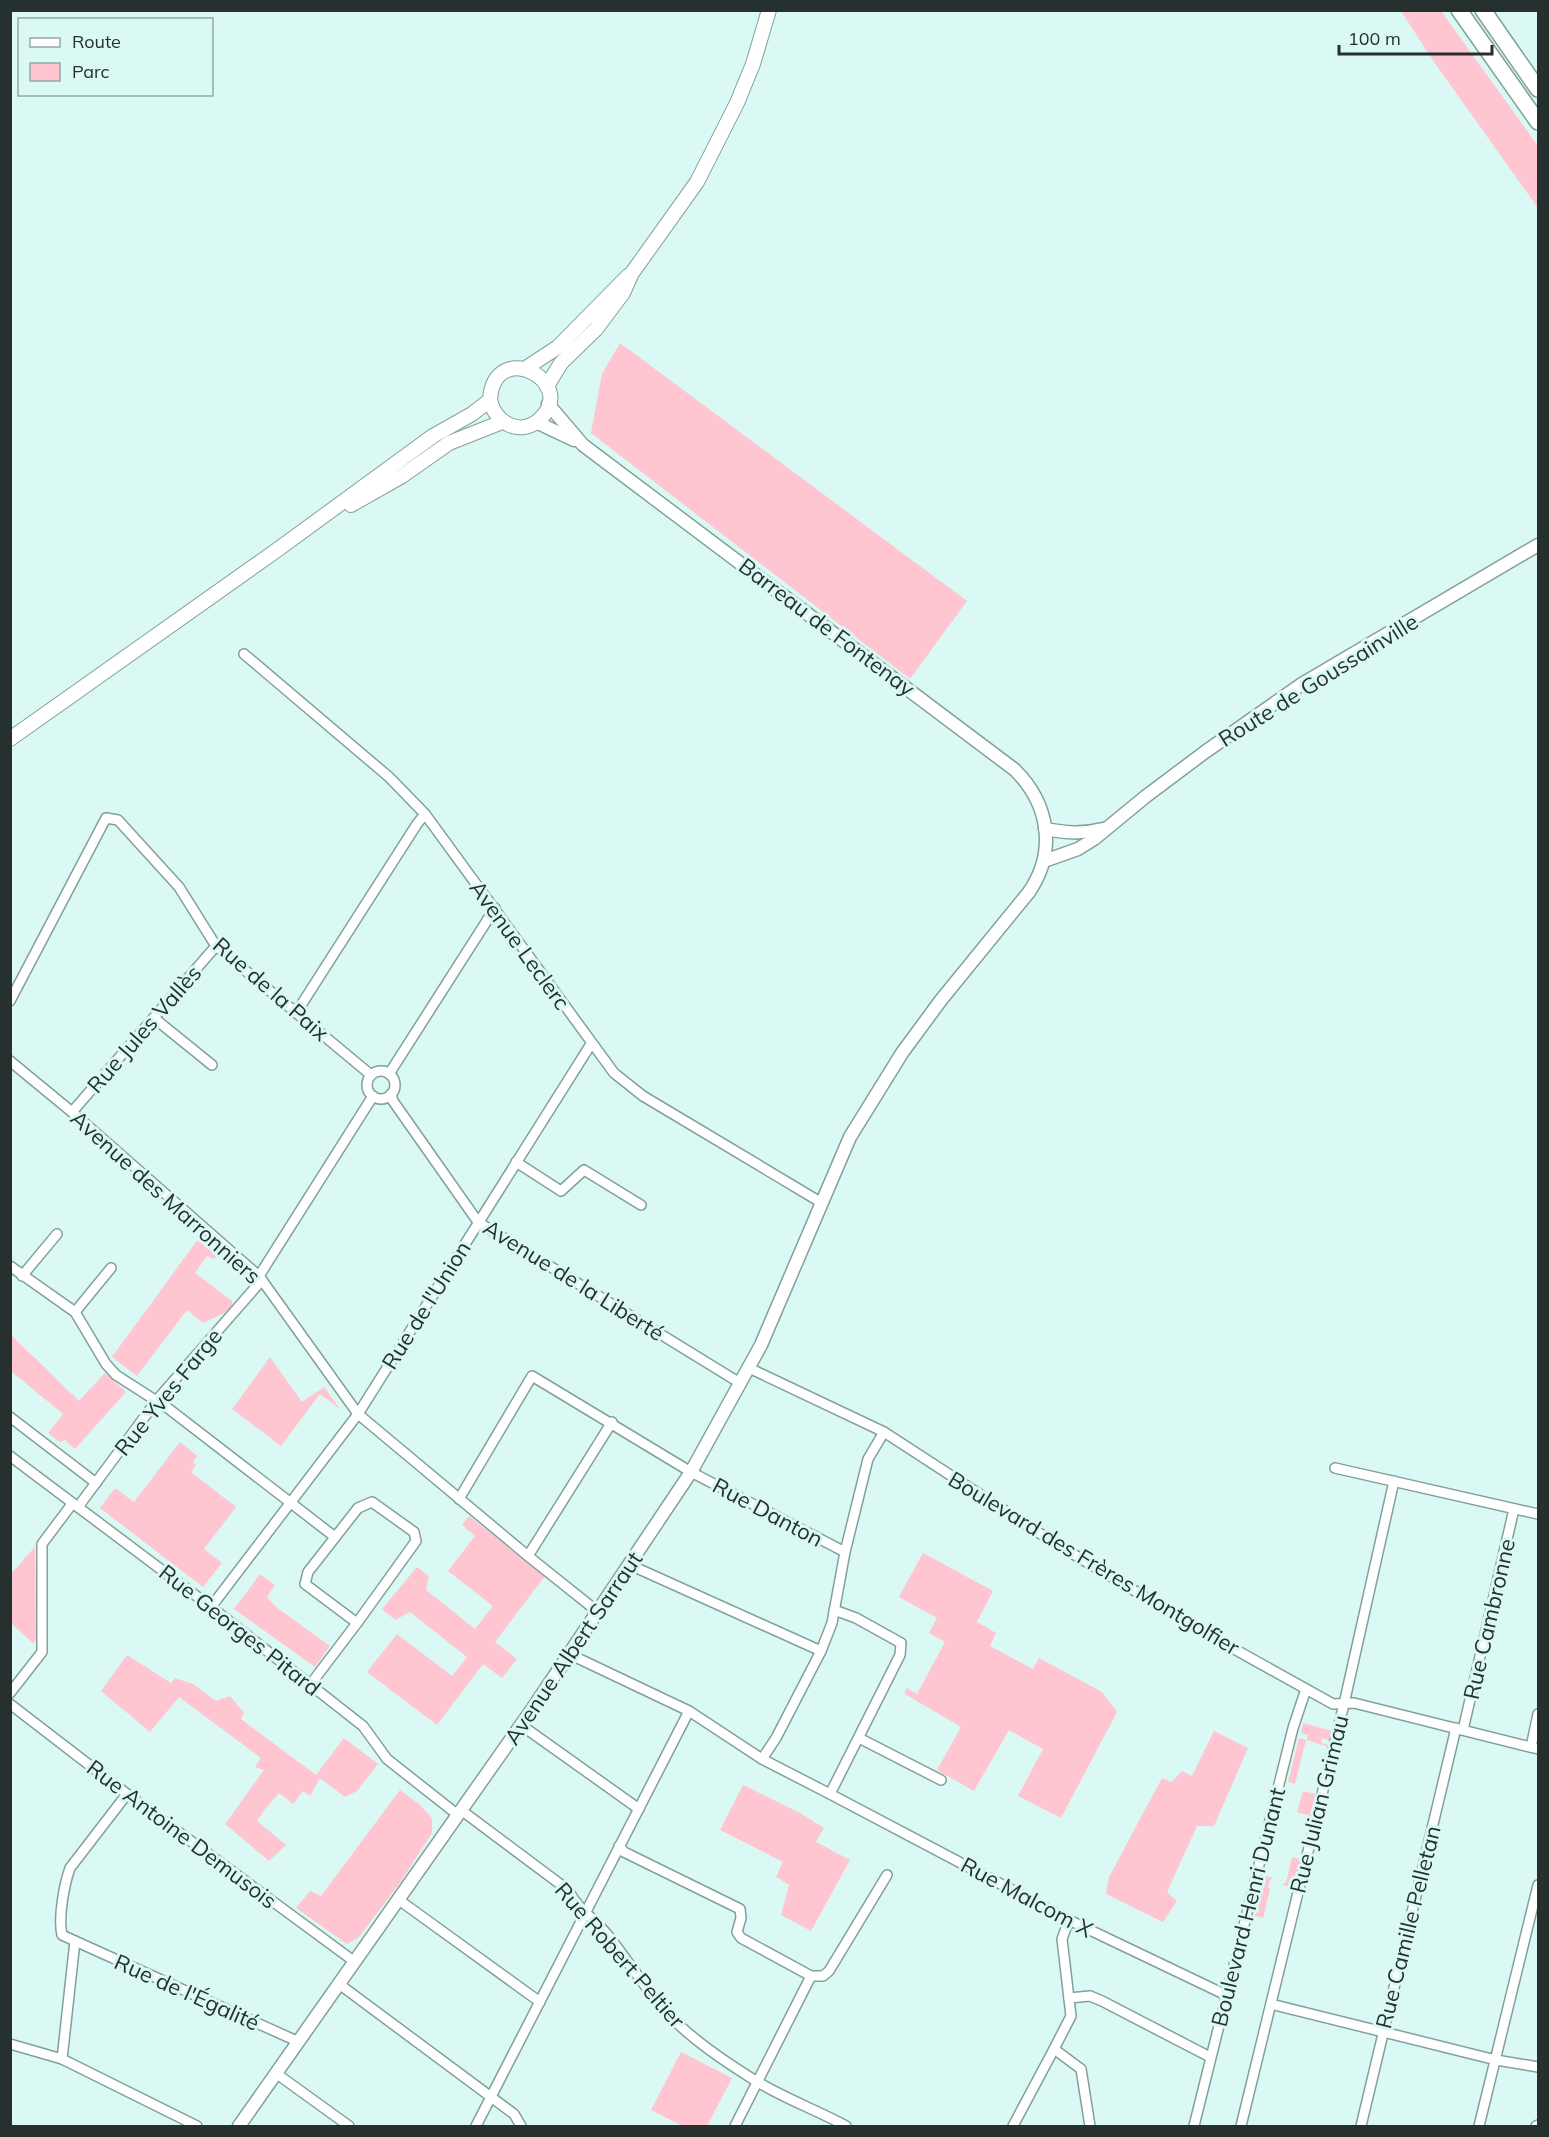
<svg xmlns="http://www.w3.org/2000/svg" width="1549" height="2137" viewBox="0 0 1549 2137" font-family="Mulish,sans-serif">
<rect width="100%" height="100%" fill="#daf9f4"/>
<!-- green -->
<g fill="#ffc5d1">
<path d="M1401,11H1441L1538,146V208L1434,62Z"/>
<path d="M620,343L967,601L910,679L591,433L602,374Z"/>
<path d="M199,1238L219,1252L214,1259L207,1256L195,1273L232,1301V1306L226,1312L203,1323L187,1310L137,1376L112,1357Z"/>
<path d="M11,1335L79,1401L105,1373L126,1392L75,1449L65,1440L60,1442L48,1433L63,1414L11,1371Z"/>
<path d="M270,1357L302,1402L324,1387L340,1409L320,1394L281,1446L232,1409Z"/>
<path d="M180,1442L197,1456L193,1462L196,1465L191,1472L236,1507L204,1549L222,1563L203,1587L100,1508L115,1488L134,1502Z"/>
<path d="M469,1516L545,1576L495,1642L517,1659L502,1678L483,1664L437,1725L367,1672L397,1634L452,1676L467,1657L410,1612L395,1620L382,1609L417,1567L429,1576L426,1590L475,1629L493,1606L448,1571L475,1536L462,1525Z"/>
<path d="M35,1547L36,1638L34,1644L11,1623L10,1575Z"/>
<path d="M923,1553L993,1591L977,1622L996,1633L990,1646L1033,1669L1039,1658L1102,1692L1117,1712L1061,1818L1018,1796L1043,1749L1009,1730L974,1791L937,1770L961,1727L905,1694L906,1688L917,1694L945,1642L929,1633L937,1618L899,1597Z"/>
<path d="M260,1574L275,1585L267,1597L276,1607L330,1646L315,1667L234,1609Z"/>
<path d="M127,1655L171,1683L175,1678L193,1684L216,1701L230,1696L244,1713L241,1719L316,1775L344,1738L378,1764L357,1791L345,1797L320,1778L310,1796L303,1791L293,1804L279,1793L265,1809L257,1821L286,1845L269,1861L225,1824L264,1770L255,1767L261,1758L179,1697L150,1732L101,1691Z"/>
<path d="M1303,1723L1332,1731L1329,1740L1322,1738L1321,1743L1328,1745V1747L1307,1740L1308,1735L1301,1733Z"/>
<path d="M1214,1731L1248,1748L1214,1826H1197L1167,1892L1177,1901L1163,1922L1106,1894L1109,1877L1162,1778L1171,1782L1182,1771L1192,1776Z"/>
<path d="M1299,1738L1306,1740L1295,1784L1288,1782Z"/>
<path d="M743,1785L800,1813L824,1828L816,1842L850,1860L811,1931L781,1915L789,1885L776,1877L783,1862L720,1830Z"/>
<path d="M400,1790L420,1805L432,1818V1833L399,1884L359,1937L347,1944L296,1908L310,1891L321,1896Z"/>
<path d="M1303,1791L1316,1794L1311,1816L1297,1812Z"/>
<path d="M1292,1857L1300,1859L1293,1888L1283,1885L1284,1883H1286Z"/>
<path d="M1265,1876L1273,1878L1270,1880L1268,1888L1270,1889L1263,1918L1255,1916Z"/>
<path d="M681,2052L732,2078L707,2126H683L651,2110Z"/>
</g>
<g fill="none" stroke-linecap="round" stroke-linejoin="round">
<defs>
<g id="minor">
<path d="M244,654L389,777L425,814L614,1073L643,1096L822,1203"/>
<path d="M10,1001L106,818L118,820L179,887L216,946L371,1075"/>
<path d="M296,1013L417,824L425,814"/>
<path d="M154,1018L212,1065"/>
<path d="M10,1061L72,1112L259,1276L358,1414L528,1556L598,1612"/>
<circle cx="381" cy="1085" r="14"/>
<path d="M389,1074L495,908"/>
<path d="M391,1094L393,1101L478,1222L740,1383"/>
<path d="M72,1112L216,946"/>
<path d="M516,1162L561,1191L584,1170L641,1205"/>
<path d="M10,1266L75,1312L106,1364L116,1375L169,1409L335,1537"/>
<path d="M22,1276L57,1234"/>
<path d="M259,1276L373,1096"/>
<path d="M75,1312L111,1268"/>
<path d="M749,1368L884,1432L1053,1542L1202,1631L1333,1704L1354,1703L1538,1749"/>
<path d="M10,1417L96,1483"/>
<path d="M10,1456L211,1607L363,1726L387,1759L458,1815"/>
<path d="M1335,1468L1538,1514"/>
<path d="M459,1499L532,1376L691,1472L845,1552"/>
<path d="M372,1502L414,1532L416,1541L357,1623L305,1584L308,1572L358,1508Z"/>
<path d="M78,1507L157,1400L262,1280"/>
<path d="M528,1556L612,1422"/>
<path d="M630,1565L821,1651"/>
<path d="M211,1607L358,1414L591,1044"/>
<path d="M569,1654L689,1711L762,1759L830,1794L900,1655L901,1643L856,1618L834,1610"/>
<path d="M310,1685L357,1623"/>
<path d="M10,1693L42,1652V1544L72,1504"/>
<path d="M10,1704L127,1794L355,1962"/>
<path d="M521,1725L639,1809"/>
<path d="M1463,1730L1514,1509"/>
<path d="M859,1738L941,1780"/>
<path d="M1531,1747L1538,1714"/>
<path d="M762,1759L776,1738L821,1651L832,1623L845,1552L868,1459L884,1432"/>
<path d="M830,1794L1069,1920L1226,1995"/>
<path d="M461,1810L568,1890C580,1912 596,1919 610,1938C629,1962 645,1988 665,2011C691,2039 724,2061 756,2081C785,2099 817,2110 846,2126"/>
<path d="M619,1846L624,1852L740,1909L741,1918L737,1932L741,1938L811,1976H823L829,1971L887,1875"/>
<path d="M399,1900L540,2002"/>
<path d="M1069,1920L1062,1939L1071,2016L1054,2049L1081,2069L1090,2126"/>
<path d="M75,1941L299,2042"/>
<path d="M339,1984L514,2114L521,2126"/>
<path d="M1069,1998L1090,1996L1102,2001L1210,2057"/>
<path d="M1271,2004L1496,2060L1538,2067"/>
<path d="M10,2044L62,2059L197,2126"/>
<path d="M62,2059L75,1941L62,1935C58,1918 64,1885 70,1868L127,1794"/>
<path d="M277,2074L349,2126"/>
<path d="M476,2126L689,1711"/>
<path d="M735,2126L811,1976"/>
<path d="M1013,2126L1054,2049"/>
<path d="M1194,2126L1293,1728L1306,1689"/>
<path d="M1241,2126L1344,1704L1394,1481"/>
<path d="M1361,2126L1456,1728"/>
<path d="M1479,2126L1538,1885"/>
<path d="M1536,2126L1538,2125"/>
</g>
<g id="tertiary">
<path d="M536,422L574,440"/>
<path d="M1045,829C1066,833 1083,834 1103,829"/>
<path d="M1044,861L1078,849L1094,839L1145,797L1205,752L1302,684L1538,545"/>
<path d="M239,2126L533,1708L691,1472L761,1345L850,1137L902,1053L941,1000L1029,892C1057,851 1049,804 1015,770L583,445L548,404"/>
</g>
<g id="secondary">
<path d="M526,368L558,347L628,276"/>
<path d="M547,386L561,363L596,329L623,293L632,273L697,182L737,103L753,64L769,10"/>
<path d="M351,505L402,476L449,443L502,422"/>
<path d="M10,739L277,550L433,436L472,414L490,400C494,336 581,383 539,420C519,437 495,422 490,400"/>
</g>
<g id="trunk">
<path d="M1459,10L1538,122"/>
<path d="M1483,10L1538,89"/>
</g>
</defs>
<!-- minor casing -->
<use href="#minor" stroke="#83a09b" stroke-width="12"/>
<!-- tertiary casing -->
<use href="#tertiary" stroke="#83a09b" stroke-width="15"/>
<!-- secondary casing -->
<use href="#secondary" stroke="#83a09b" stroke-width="16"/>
<!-- trunk casing -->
<use href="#trunk" stroke="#83a09b" stroke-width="18"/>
<!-- minor -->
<use href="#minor" stroke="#fff" stroke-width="9"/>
<!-- tertiary -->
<use href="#tertiary" stroke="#fff" stroke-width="12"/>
<!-- secondary -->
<use href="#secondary" stroke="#fff" stroke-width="14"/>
<!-- trunk -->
<use href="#trunk" stroke="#fff" stroke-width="15"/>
</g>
<g text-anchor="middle" stroke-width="6" stroke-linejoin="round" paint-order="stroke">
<!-- street labels -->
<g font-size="22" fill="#25302f" stroke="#daf9f4">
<text transform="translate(827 627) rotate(37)" y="8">Barreau de Fontenay</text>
<text transform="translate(1318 680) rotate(-32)" y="8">Route de Goussainville</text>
<text transform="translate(520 945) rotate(54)" y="8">Avenue Leclerc</text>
<text transform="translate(271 989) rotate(41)" y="8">Rue de la Paix</text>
<text transform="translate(144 1029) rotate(-49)" y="8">Rue Jules Vallès</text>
<text transform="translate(166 1197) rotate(42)" y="8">Avenue des Marronniers</text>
<text transform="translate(574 1280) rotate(32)" y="8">Avenue de la Liberté</text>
<text transform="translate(426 1305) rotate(-58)" y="8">Rue de l'Union</text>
<text transform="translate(168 1392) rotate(-51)" y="8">Rue Yves Farge</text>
<text transform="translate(768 1512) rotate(28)" y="8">Rue Danton</text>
<text transform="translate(1094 1563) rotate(31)" y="8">Boulevard des Frères Montgolfier</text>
<text transform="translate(1489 1619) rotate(-77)" y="8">Rue Cambronne</text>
<text transform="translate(240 1630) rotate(38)" y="8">Rue Georges Pitard</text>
<text transform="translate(573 1648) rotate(-56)" y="8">Avenue Albert Sarraut</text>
<text transform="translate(1319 1804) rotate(-76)" y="8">Rue Julian Grimau</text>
<text transform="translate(182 1834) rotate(37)" y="8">Rue Antoine Demusois</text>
<text transform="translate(1027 1897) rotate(28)" y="8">Rue Malcom X</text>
<text transform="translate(1248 1907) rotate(-76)" y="8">Boulevard Henri Dunant</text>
<text transform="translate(1408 1927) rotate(-76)" y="8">Rue Camille Pelletan</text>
<text transform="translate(620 1955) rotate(49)" y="8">Rue Robert Peltier</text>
<text transform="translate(187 1992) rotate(24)" y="8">Rue de l'Égalité</text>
</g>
</g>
<!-- border -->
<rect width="1549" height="2137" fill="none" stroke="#25302f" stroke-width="24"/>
<!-- legend -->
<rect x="18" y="18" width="195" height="78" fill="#daf9f4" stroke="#92a9a5" stroke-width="1.5"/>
<rect x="30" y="38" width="30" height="9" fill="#ffffff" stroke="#92a9a5" stroke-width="1.5"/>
<text x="72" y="48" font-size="18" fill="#25302f">Route</text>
<rect x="30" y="63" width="30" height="18" fill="#ffc5d1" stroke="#92a9a5" stroke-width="1.5"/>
<text x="72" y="78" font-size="18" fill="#25302f">Parc</text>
<!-- scale -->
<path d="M1339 45v9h153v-9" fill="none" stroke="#25302f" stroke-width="3"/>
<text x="1348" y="45" font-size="18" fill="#25302f" stroke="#daf9f4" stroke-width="4.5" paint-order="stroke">100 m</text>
</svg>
